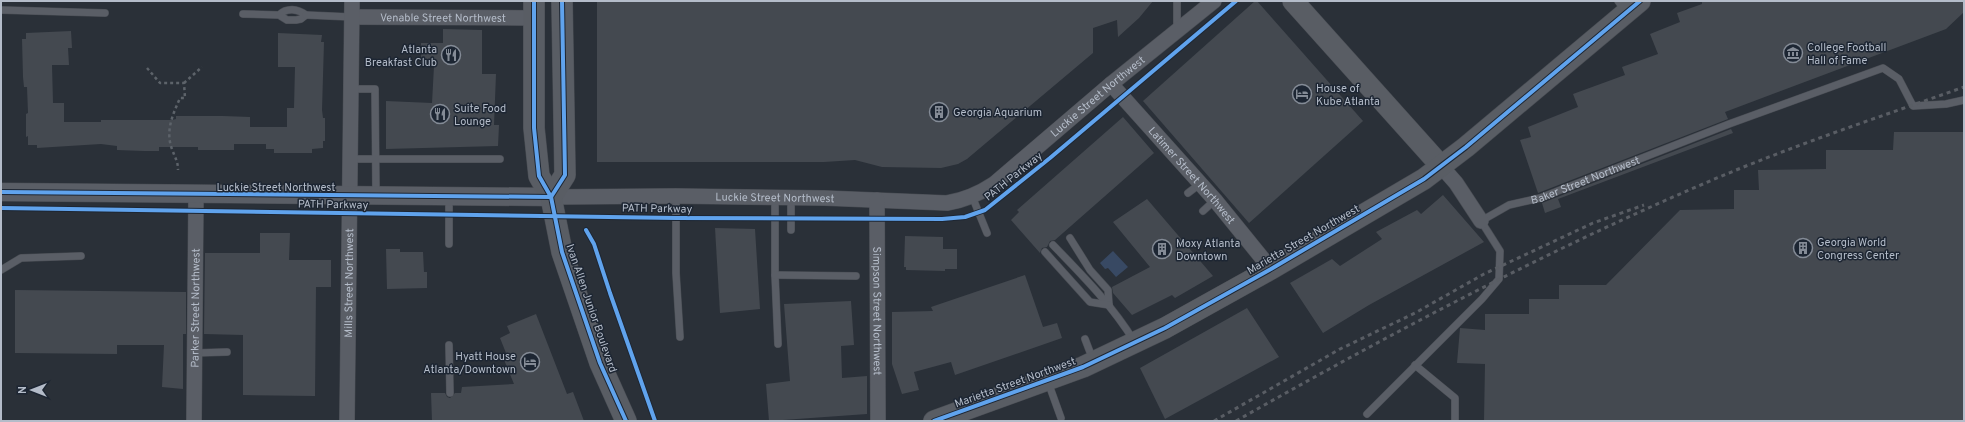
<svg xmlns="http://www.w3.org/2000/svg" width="1965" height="422" viewBox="0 0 1965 422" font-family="Overpass,sans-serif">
<rect width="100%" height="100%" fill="#2a3038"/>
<!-- water -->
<path fill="#384963" d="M1113,251L1128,267L1116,277L1108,268L1105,269L1100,263Z"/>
<!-- building -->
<g fill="#444950">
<path d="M597,1H1153L1139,18L1118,37L1117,20L1093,28V53L967,159L958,164L941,168L882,167L855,160L824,162H597Z"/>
<path d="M1255,1H1257L1363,121L1249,223L1143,101Z"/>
<path d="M1702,1H1964V12L1946,29L1725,112L1728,119L1538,193L1520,140L1531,137L1528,127L1578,107L1573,94L1625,75L1622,67L1658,54L1650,34L1680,22L1677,13L1702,4Z"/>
<path d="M443,29L482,30V74H496L494,125H499L498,146L386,149V101L432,103L434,66H421V43H443Z"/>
<path d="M71,31L72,48H68L69,65H52L53,103H64V122H101V120H172L176,119V116H223L250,117V127H287V108H294L295,67H278V33L322,35L321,42H324L322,110L323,118H325V141H323V148L312,149V153H274V149H266V144H234V150H198V147H159V151H144L117,150V146L101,144L37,148V145H28V136L26,137V114L28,113L27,87H24L23,77L22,39H26V33Z"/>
<path d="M1123,117L1154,153L1055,240L1050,241L1047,247L1042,248L1040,253L1011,220L1019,212L1017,210Z"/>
<path d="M1731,129L1733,133L1558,199L1561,207L1545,213L1542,203Z"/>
<path d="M1894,132H1964V421H1484L1485,364L1457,363L1460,328L1485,330V314H1529V299H1559V285H1606L1680,210L1734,209V190H1759L1758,170L1826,169V150H1893Z"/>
<path d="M1443,195L1484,242L1369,305L1323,333L1290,283L1332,259L1340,266L1382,239L1376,232L1417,210L1421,214Z"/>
<path d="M1147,199L1213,276L1175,298L1172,295L1132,315L1113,293L1112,287L1150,267L1113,222Z"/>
<path d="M715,228L755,229L760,309L720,313Z"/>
<path d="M260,233H290L289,260H331V287H316L315,396L243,395V335L204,334L205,253H260Z"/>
<path d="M905,236L943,237V249H957V269H945V271L906,270V267H904Z"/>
<path d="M386,249H400V252H423L424,272H427V288L387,289Z"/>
<path d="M1025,275L1043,327L1057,323L1062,338L955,375L951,362L914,372L919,390L902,394L892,364V312L933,311L931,307Z"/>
<path d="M15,290L186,292V334H183V389L162,387L164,345H117V354L15,353Z"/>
<path d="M851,301L854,345L841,346L842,378L867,376V414L769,421L766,384L790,381L784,304Z"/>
<path d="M1247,308L1279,357L1165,419L1140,368Z"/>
<path d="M536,314L567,394L573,392L584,421H432L431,393H445L447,397L450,398L455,393H461L462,387L514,384L502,355L506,353L500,338L510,333L507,326Z"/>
</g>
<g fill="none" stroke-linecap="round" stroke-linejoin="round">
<defs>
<g id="service">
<path d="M1177,1V31"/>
<path d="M1618,1L1625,10"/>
<path d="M1,10L105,13"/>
<path d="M243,14L279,15L287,20H296L301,19L306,15C298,9 287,7 279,15"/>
<path d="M306,15L352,17"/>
<path d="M351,89H375L376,195"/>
<path d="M350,159H500"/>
<path d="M1188,193L1201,183"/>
<path d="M676,196V273L680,337"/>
<path d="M972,196L987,233"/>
<path d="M449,197V244"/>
<path d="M775,198V275L778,344"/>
<path d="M791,198V230"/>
<path d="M1203,211L1215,200"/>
<path d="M1070,238L1090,270L1108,290L1109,305"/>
<path d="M1053,245C1082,275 1112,305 1134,341"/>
<path d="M1045,252L1090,302L1109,305"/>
<path d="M1,270L21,258L81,256"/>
<path d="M775,275L856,276"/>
<path d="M1085,339L1093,360"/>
<path d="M449,345L450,393"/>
<path d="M194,353L227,352"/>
<path d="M1415,365L1455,398V421"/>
<path d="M1048,382L1061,418"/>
<path id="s1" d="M1367,414L1482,299L1499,279L1500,251L1481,221L1509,205L1540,198L1729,124L1883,68L1899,79L1913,106L1946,104L1964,100"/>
</g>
<g id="minor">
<path id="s2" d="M352,17L534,18"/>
<path id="s3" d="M1111,84L1215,200L1271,269"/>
<path d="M1441,166L1456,183L1481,221"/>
<path id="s4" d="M551,197L676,196L824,198L947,203C965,200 979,194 994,184L1111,84L1214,1"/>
<path id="s5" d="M877,200L878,421"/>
<path id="s6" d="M194,421L196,195"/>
<path id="s7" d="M347,421L352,1"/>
</g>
<path id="tertiary" d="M1,192L551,197"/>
<g id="secondary">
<path d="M534,1V128L539,176L551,197L562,252L600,363L626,421"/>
<path d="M1293,1L1441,166"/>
<path d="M551,197L565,175L562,1"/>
<path d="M934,421L1083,367L1165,328L1271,269L1424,179L1466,147L1640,1"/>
</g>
</defs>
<!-- service casing -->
<use href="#service" stroke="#484c53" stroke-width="8"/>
<!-- minor casing -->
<use href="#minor" stroke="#484c53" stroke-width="16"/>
<!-- tertiary casing -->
<use href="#tertiary" stroke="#484c53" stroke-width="19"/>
<!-- secondary casing -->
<use href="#secondary" stroke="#484c53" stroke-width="22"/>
<!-- path -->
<g stroke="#5d636a" stroke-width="2.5" stroke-dasharray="3 3" stroke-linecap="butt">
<path d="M147,68L160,83H184L185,98H180C173,114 165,131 172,149C175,158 178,161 178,170"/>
<path d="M184,83L202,67"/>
</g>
<!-- service -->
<use href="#service" stroke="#5a5e66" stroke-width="7"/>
<!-- minor -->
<use href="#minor" stroke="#5a5e66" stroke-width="15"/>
<!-- tertiary -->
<use href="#tertiary" stroke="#5a5e66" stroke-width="18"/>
<!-- secondary -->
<use href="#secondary" stroke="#595d64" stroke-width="21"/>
<!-- rail -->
<g stroke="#595d64" stroke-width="3" stroke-dasharray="4 4" stroke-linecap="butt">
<path d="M1214,421L1340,349L1415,313L1484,274L1593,223L1644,205"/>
<path d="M1236,421C1388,335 1542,253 1703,184C1788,147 1877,118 1964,87"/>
</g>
<defs>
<g id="cycleway">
<path d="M534,1V128L539,176L551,197L562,252L600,363L626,421"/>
<path d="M1,192L551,197"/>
<path d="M551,197L565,175L562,1"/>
<path d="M1,208L676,218L942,219L965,217L985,210L1050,158L1236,1"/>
<path d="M586,230L594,244L610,293L655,421"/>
<path d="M934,421L1083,367L1165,328L1271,269L1424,179L1466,147L1640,1"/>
</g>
</defs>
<!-- cycleway casing -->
<use href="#cycleway" stroke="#1d2633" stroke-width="6"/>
<!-- cycleway -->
<use href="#cycleway" stroke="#60a3ed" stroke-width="4"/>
</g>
<!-- icons -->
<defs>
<symbol id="museum-ring" viewBox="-11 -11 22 22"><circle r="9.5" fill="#1d2633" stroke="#848b96" stroke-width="1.5"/><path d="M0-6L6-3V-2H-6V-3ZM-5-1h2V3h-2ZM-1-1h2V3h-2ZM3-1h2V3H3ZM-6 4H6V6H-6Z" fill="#848b96"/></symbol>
<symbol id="restaurant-ring" viewBox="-11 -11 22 22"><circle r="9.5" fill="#1d2633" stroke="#848b96" stroke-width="1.5"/><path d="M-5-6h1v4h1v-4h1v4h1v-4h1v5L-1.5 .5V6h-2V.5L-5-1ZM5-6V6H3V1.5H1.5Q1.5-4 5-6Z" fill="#848b96"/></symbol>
<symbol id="hotel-ring" viewBox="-11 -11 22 22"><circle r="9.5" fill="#1d2633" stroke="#848b96" stroke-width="1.5"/><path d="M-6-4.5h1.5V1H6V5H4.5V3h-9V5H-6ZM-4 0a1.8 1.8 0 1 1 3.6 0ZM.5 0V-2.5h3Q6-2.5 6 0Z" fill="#848b96"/></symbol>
<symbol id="building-ring" viewBox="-11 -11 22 22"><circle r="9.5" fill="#1d2633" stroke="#848b96" stroke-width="1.5"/><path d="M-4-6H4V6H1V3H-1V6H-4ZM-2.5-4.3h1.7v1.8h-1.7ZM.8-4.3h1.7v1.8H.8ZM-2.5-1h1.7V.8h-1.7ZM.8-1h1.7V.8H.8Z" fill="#848b96"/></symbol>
</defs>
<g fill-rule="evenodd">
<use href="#museum-ring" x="1782" y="42" width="22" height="22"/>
<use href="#restaurant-ring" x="440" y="44" width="22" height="22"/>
<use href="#hotel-ring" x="1291" y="83" width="22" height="22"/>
<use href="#building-ring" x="928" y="101" width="22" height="22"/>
<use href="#restaurant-ring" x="429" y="103" width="22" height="22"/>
<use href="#building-ring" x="1792" y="237" width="22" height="22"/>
<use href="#building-ring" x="1151" y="238" width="22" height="22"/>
<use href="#hotel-ring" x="519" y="351" width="22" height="22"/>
</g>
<g text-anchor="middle" stroke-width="3" stroke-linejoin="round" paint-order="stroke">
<!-- street labels -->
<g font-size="11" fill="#b4bcc9" stroke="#1d2633">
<text dy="4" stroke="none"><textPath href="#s2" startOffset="91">Venable Street Northwest</textPath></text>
<text dy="4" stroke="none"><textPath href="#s4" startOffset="583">Luckie Street Northwest</textPath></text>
<text dy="4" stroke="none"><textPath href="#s3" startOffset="122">Latimer Street Northwest</textPath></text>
<text transform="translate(1013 176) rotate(-39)" y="4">PATH Parkway</text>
<text dy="4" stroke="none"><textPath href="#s1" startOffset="365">Baker Street Northwest</textPath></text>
<text x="276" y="191">Luckie Street Northwest</text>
<text dy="4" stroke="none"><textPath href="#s4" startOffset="224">Luckie Street Northwest</textPath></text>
<text transform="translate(333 204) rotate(1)" y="4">PATH Parkway</text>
<text transform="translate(657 208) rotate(1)" y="4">PATH Parkway</text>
<text transform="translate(1303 239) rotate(-30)" y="4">Marietta Street Northwest</text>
<text dy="4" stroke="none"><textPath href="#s7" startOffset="138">Mills Street Northwest</textPath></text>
<text dy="4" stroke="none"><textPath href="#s6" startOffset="113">Parker Street Northwest</textPath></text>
<text transform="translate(592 308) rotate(71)" y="4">Ivan Allen Junior Boulevard</text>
<text dy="4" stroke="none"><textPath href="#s5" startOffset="111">Simpson Street Northwest</textPath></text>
<text transform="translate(1015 382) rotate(-20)" y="4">Marietta Street Northwest</text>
</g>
<!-- poi labels -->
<g font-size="11" fill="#b4bcc9" stroke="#1d2633" text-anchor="start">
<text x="1807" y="51">College Football<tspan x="1807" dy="13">Hall of Fame</tspan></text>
<text x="437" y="53" text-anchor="end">Atlanta<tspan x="437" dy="13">Breakfast Club</tspan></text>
<text x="1316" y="92">House of<tspan x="1316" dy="13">Kube Atlanta</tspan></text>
<text x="454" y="112">Suite Food<tspan x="454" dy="13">Lounge</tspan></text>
<text x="953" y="116">Georgia Aquarium</text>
<text x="1817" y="246">Georgia World<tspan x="1817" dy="13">Congress Center</tspan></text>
<text x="1176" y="247">Moxy Atlanta<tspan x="1176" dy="13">Downtown</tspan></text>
<text x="516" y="360" text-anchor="end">Hyatt House<tspan x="516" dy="13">Atlanta/Downtown</tspan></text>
</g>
</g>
<!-- border -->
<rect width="1965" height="422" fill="none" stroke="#b4bcc9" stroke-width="4"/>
<!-- north arrow -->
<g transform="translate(32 390) rotate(270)" stroke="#1d2633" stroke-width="3" paint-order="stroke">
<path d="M0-3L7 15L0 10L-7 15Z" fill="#b4bcc9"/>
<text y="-6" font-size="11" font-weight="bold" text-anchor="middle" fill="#b4bcc9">N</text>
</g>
</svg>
